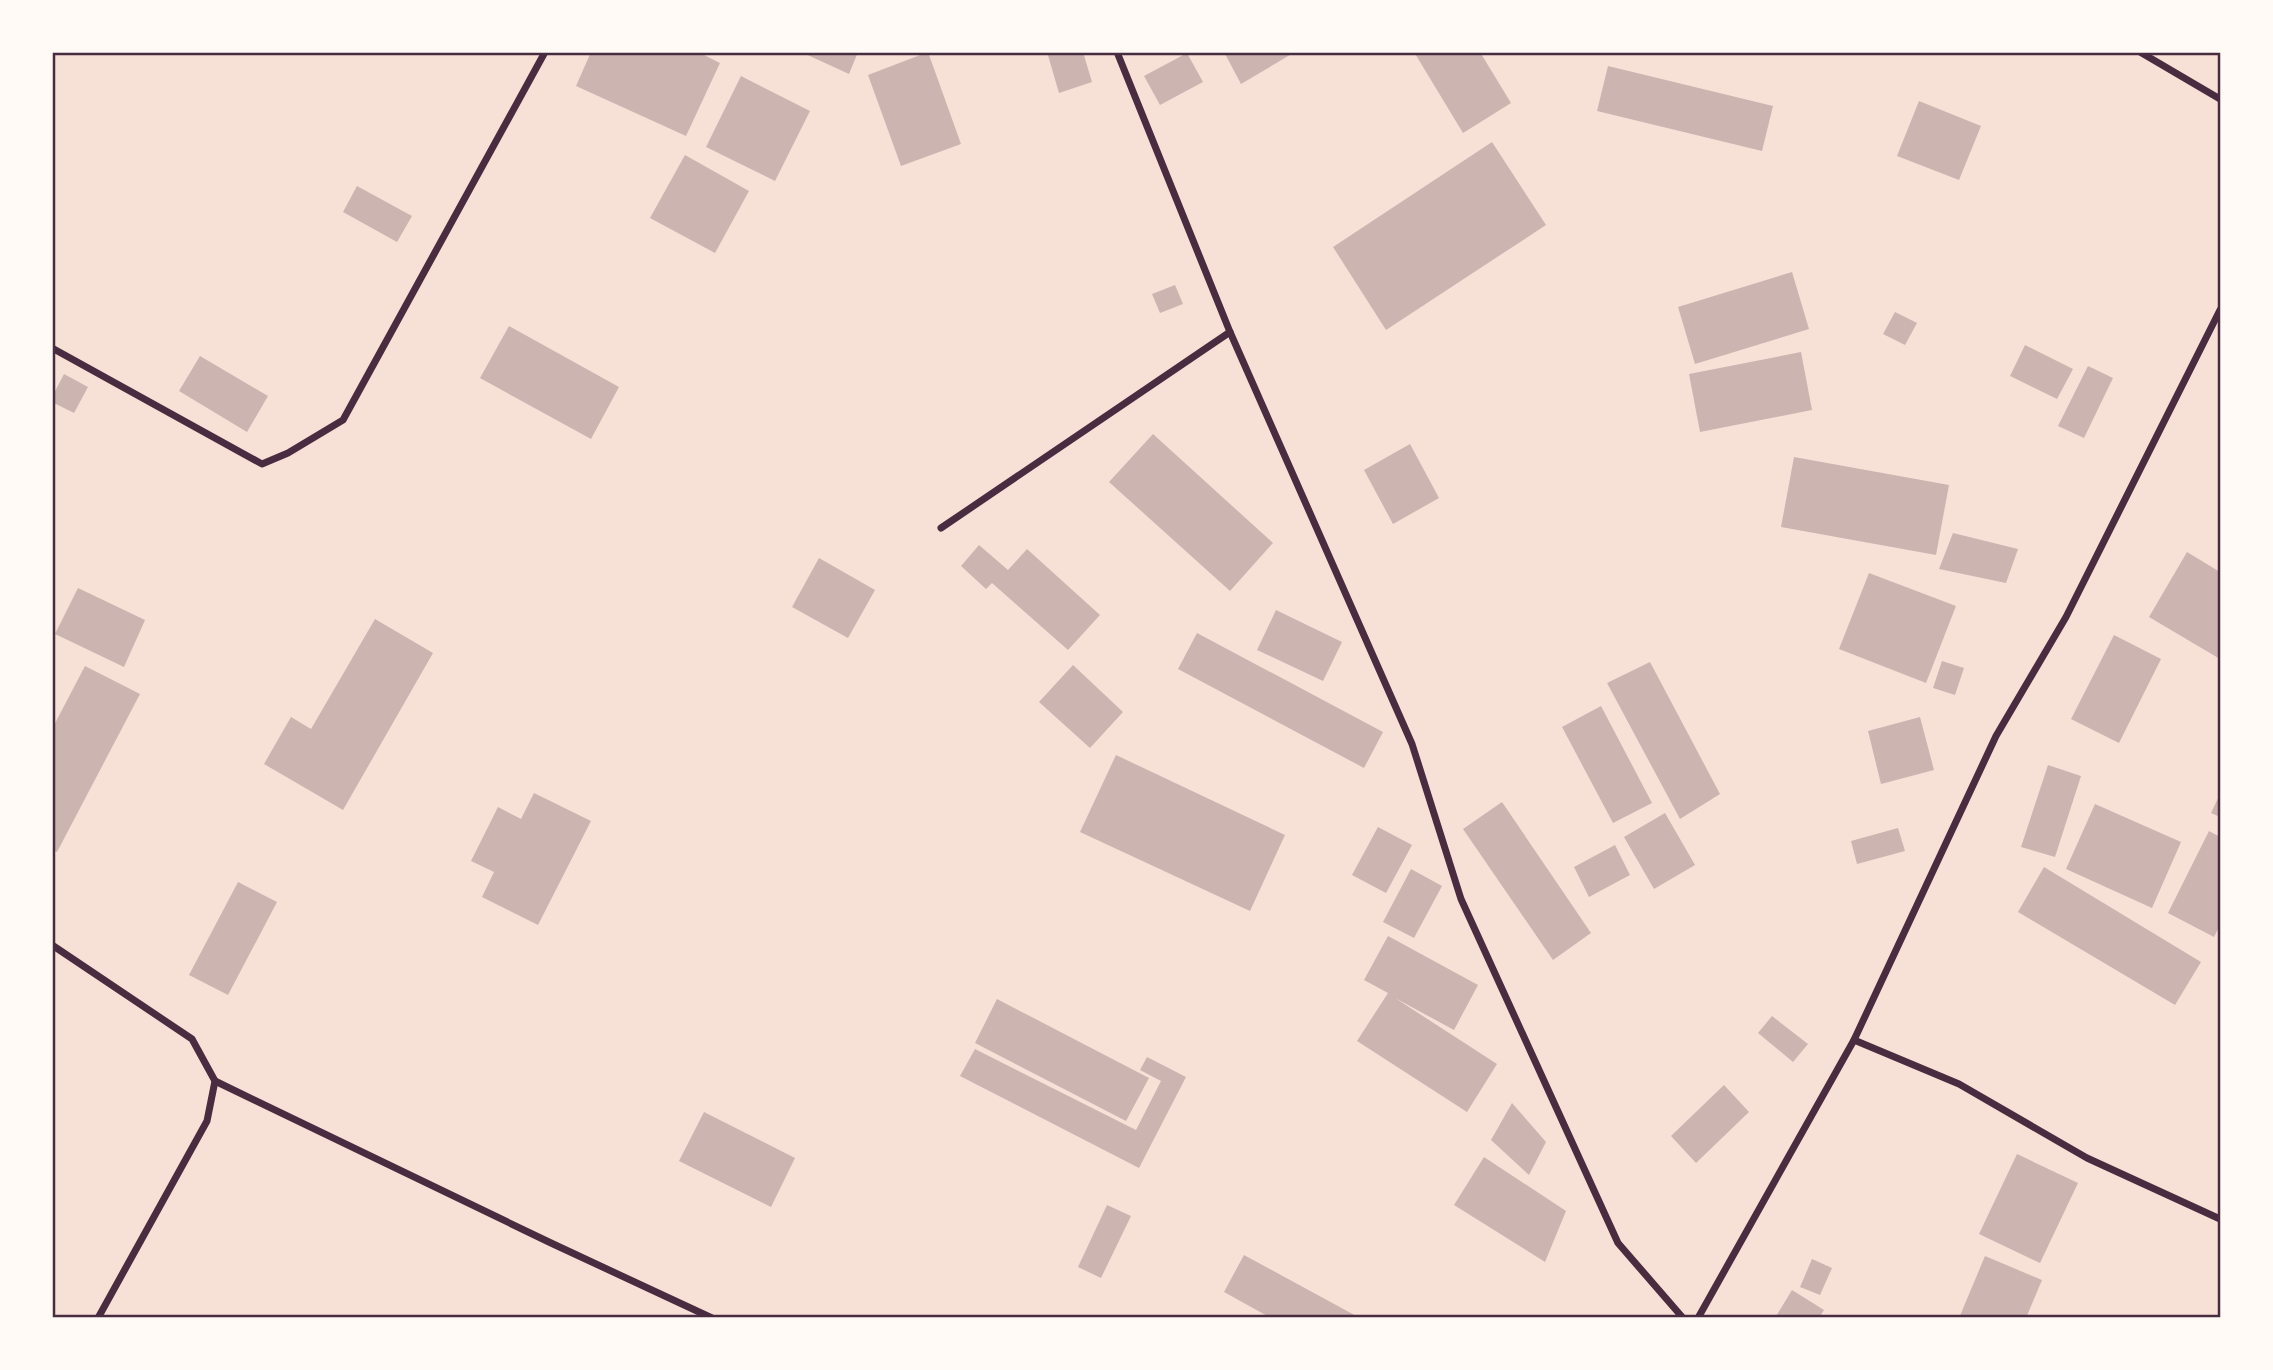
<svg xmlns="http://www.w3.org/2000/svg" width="2273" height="1370" viewBox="0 0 2273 1370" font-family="Jost,sans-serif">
<rect width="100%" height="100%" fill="#f7e1d7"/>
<!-- building -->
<g fill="#ccb4b1">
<path d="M591,52H698L720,63L686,136L576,86Z"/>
<path d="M801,52H858L849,74Z"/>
<path d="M928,52L961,144L901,166L868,75Z"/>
<path d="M1047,52H1083L1092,82L1059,93Z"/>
<path d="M1224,52H1295L1241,84Z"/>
<path d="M1414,52H1480L1511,103L1463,133Z"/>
<path d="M1187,53L1203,82L1160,105L1144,76Z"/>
<path d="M1608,66L1773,106L1762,151L1597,111Z"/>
<path d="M741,76L810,111L775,181L706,147Z"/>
<path d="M1919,101L1981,126L1959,180L1897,156Z"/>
<path d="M1492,142L1546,225L1386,330L1333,247Z"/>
<path d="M685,155L749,191L715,253L650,218Z"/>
<path d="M357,186L412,216L397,242L343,212Z"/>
<path d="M1792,272L1809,329L1695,364L1678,307Z"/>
<path d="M1175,285L1183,304L1160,313L1152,294Z"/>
<path d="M1895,312L1917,323L1905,345L1883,334Z"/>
<path d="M509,326L619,387L591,439L480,378Z"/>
<path d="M2025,345L2073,369L2057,399L2010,376Z"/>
<path d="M1801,352L1812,410L1700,432L1689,374Z"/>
<path d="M200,356L268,396L247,432L179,391Z"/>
<path d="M2088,366L2113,378L2084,438L2058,426Z"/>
<path d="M64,374L88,387L74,413L52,402V397Z"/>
<path d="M1153,434L1273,543L1230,591L1109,482Z"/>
<path d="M1410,444L1439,498L1393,524L1364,470Z"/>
<path d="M1794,457L1949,485L1936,555L1781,527Z"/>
<path d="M1953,533L2018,549L2006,583L1939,569Z"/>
<path d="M979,545L1008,570L1027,549L1100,615L1068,650L992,583L986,589L961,566Z"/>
<path d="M2187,552L2220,572V659L2149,617Z"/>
<path d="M819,558L875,590L848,638L792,607Z"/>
<path d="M1869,573L1956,606L1926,683L1839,649Z"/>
<path d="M78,588L145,620L124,667L55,634Z"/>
<path d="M1276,610L1342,642L1323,681L1257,650Z"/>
<path d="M375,619L433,653L343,810L264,764L291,717L311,729Z"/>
<path d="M1197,633L1383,732L1364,768L1178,669Z"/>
<path d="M2114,635L2161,659L2119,743L2071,719Z"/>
<path d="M1942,661L1964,668L1955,695L1933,688Z"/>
<path d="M1650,662L1720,794L1680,819L1607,683Z"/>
<path d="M1073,665L1123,712L1090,748L1039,702Z"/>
<path d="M85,666L140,694L57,852L52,850V729Z"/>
<path d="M1601,706L1652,803L1613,823L1562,727Z"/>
<path d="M1920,717L1934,770L1881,784L1868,731Z"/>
<path d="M1116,755L1285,835L1250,911L1080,832Z"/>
<path d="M2048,765L2081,776L2055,857L2021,847Z"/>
<path d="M534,793L591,821L538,925L482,897L494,872L471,861L498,807L521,819Z"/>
<path d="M2220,794V817L2211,813Z"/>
<path d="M1502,802L1591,933L1553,960L1463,829Z"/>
<path d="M2095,804L2181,842L2152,908L2066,869Z"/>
<path d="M1665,813L1695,865L1654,889L1624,837Z"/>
<path d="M1378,827L1412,845L1386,893L1352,875Z"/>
<path d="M1898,828L1905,851L1857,864L1851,841Z"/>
<path d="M2209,831L2220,837V925L2214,937L2168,913Z"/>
<path d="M1615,845L1630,875L1589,897L1574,867Z"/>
<path d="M2044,867L2201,962L2175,1005L2018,912Z"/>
<path d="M1411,869L1442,886L1414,938L1383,922Z"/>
<path d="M238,882L277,902L228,995L189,975Z"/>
<path d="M1388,936L1478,985L1454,1030L1395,998L1497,1064L1467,1112L1357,1041L1388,993L1364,980Z"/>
<path d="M997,999L1149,1078L1126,1121L975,1043Z"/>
<path d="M1772,1016L1808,1044L1793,1062L1758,1033Z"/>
<path d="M975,1049L1136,1130L1161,1081L1140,1070L1147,1057L1186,1077L1139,1168L960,1076Z"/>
<path d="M1724,1085L1749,1112L1696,1163L1671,1136Z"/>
<path d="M1512,1103L1546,1142L1529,1175L1491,1140Z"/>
<path d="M704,1112L795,1158L771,1207L679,1161Z"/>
<path d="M2017,1154L2078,1183L2040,1263L1979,1234Z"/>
<path d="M1484,1157L1566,1211L1545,1262L1454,1205Z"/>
<path d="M1107,1205L1131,1216L1101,1278L1078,1267Z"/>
<path d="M1244,1255L1360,1318H1271L1224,1292Z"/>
<path d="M1985,1256L2042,1280L2026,1318H1959Z"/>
<path d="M1812,1259L1832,1268L1820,1295L1800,1287Z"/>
<path d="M1792,1290L1824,1310L1819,1318H1775Z"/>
</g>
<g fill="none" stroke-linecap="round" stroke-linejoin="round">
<!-- minor -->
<g stroke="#4a2c40" stroke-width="7">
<path d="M1117,52L1230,332L1412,744L1461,899L1618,1243L1683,1318"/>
<path d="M2140,52L2220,99"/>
<path d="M52,348L262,464L288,453L343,420L545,52"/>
<path d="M941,528L1230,332"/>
<path d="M52,945L192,1039L215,1081L207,1121L98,1318"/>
<path d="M1854,1040L1959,1084L2087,1158L2220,1219"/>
<path d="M215,1081L551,1243L712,1318"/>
<path d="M1698,1318L1854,1040L1996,736L2066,617L2220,310"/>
</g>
</g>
<!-- border -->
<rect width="2273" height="1370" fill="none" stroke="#fffaf5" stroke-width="108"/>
<rect x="54" y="54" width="2165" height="1262" fill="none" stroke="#4a2c40" stroke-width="2.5"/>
</svg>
